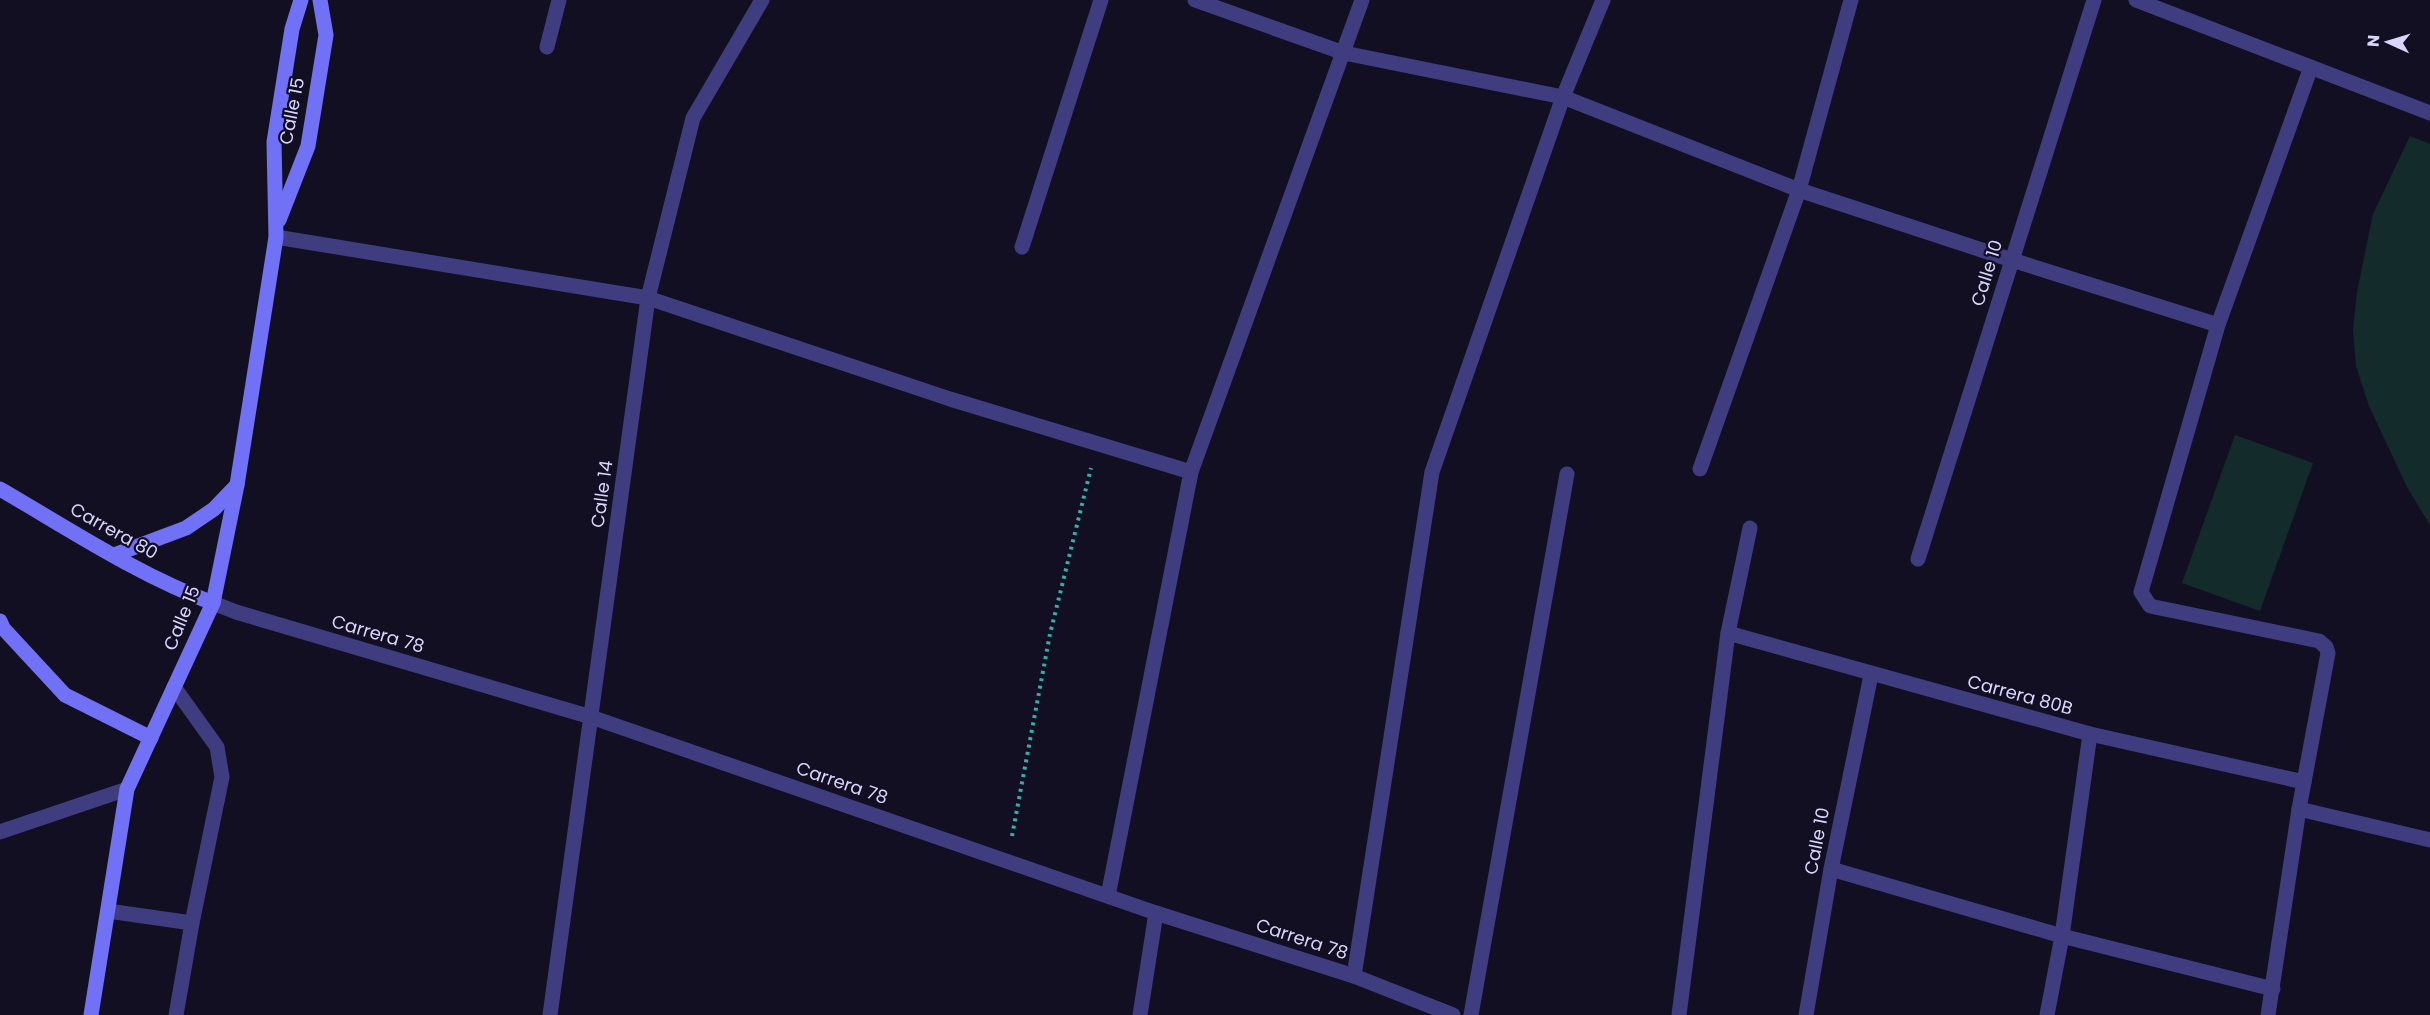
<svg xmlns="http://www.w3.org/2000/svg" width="2430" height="1015" viewBox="0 0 2430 1015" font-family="Poppins,sans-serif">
<rect width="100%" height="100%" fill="#120f23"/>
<!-- green -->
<g fill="#132c2b">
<path d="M2410,136L2430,144V525L2407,487L2369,406L2356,366L2353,330L2357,292L2373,214Z"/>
<path d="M2235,435L2313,463L2260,611L2182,583Z"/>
</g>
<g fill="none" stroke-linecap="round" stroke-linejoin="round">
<!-- path -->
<path stroke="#36aea4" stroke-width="4" stroke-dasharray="3 4.5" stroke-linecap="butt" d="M1012,836L1050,634L1091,468"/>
<!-- lane -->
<g stroke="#3f3d7f" stroke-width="15">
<path d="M174,687L217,747L222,777L192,923L176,1015"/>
<path d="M108,911L192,923"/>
</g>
<!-- street -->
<g stroke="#3f3d7f" stroke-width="15">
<path d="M1195,0L1344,53L1563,97L1799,190L2012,260L2218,325"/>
<path d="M2136,0L2430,113"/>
<path d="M547,47L559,0"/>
<path d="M276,237L648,298L950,399L1191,472"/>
<path d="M1022,247L1101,0"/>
<path d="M1700,469L1799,190L1851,0"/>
<path d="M1918,559L2094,0"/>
<path d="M213,603L236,612L591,717L1156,913L1354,976L1453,1015"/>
<path d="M1728,633L2090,734L2304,782"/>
<path d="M2299,809L2430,840"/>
<path d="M0,832L127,789"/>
<path d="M1831,869L2062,936L2273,989"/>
<path d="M1108,896L1191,472L1362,0"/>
<path d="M1354,976L1432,472L1563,97L1603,0"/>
<path d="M550,1015L648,298L693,118L762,0"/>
<path d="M1140,1015L1156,913"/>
<path d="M1471,1015L1567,474"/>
<path d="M1679,1015L1728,633L1750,528"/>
<path d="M1806,1015L1831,869L1871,675"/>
<path d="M2047,1015L2062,936L2090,734"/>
<path d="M2268,1015L2299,809L2328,653L2326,647L2319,641L2150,606L2141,592L2218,325L2311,67"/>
</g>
<!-- secondary -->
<g stroke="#7171f6" stroke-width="15">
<path d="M279,220L308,146L326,35L320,0"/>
<path d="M0,489C69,529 138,575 213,603"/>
<path d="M114,555L186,528L214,509L237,485"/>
<path d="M0,621L3,628L65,695L151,738"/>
<path d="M91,1015L127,789L213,603L237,485L276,237L274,142L292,29L301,0"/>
</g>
</g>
<g text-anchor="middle" stroke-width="4.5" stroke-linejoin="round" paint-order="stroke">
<!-- street labels -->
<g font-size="18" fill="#d8d4fc" stroke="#120f23">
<text transform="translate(292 111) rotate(-79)" y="6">Calle 15</text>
<text transform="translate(1987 273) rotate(-73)" y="6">Calle 10</text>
<text transform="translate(602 494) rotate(-82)" y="6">Calle 14</text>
<text transform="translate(114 531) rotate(29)" y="6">Carrera 80</text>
<text transform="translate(182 618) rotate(-68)" y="6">Calle 15</text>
<text transform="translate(378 634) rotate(16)" y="6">Carrera 78</text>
<text transform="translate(2020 695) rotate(15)" y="6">Carrera 80B</text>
<text transform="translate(842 783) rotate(19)" y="6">Carrera 78</text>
<text transform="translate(1817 841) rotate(-79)" y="6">Calle 10</text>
<text transform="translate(1302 939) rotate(18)" y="6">Carrera 78</text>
</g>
</g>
<!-- north arrow -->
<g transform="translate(2388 42) rotate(274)" stroke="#120f23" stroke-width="4.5" paint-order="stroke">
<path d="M0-4.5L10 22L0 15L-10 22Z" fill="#d8d4fc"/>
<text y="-9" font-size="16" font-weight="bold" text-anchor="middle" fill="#d8d4fc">N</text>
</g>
</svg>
